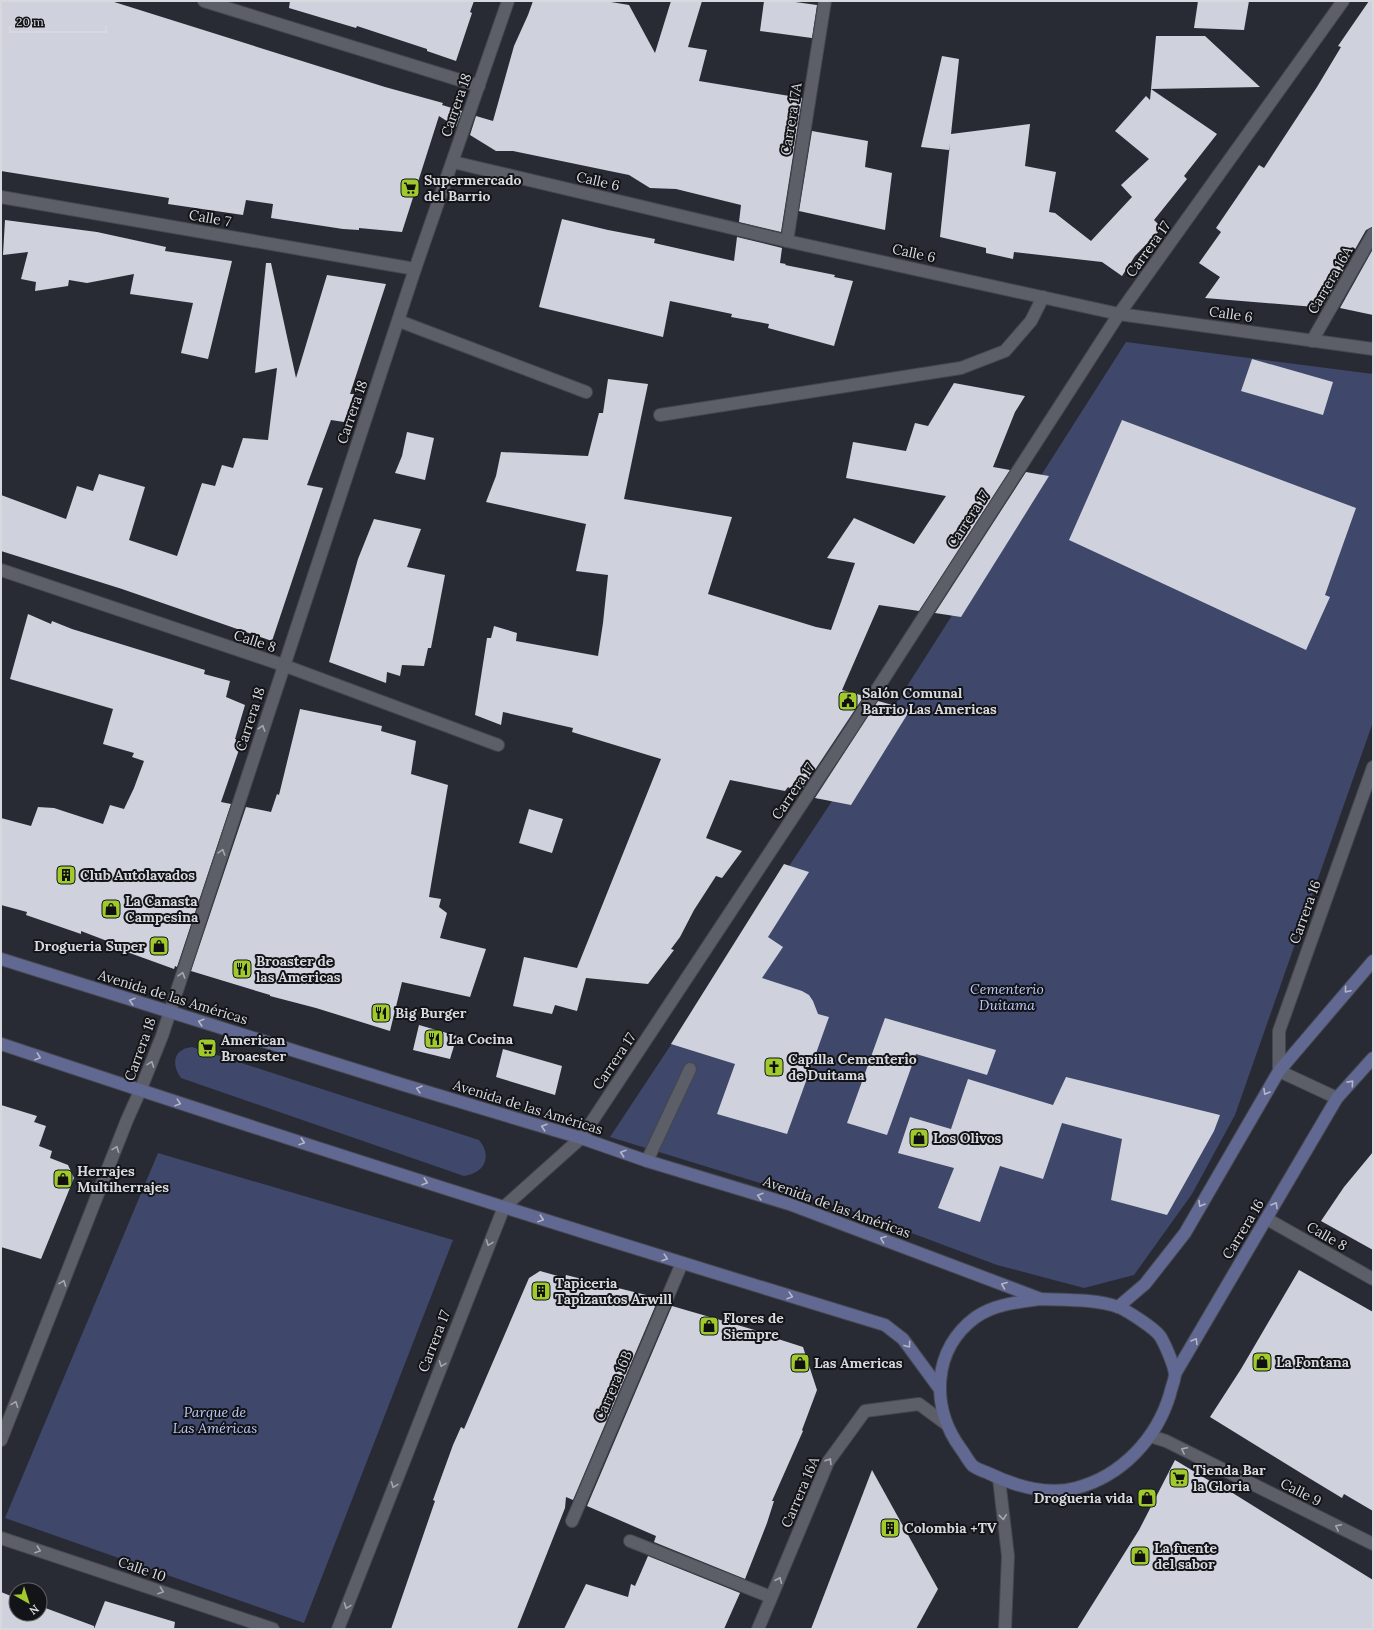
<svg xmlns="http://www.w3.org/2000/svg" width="1374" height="1630" viewBox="0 0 1374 1630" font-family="Lora,serif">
<rect width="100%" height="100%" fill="#292b34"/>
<!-- green -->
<g fill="#3f476a">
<path d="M1126,342L1373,374V722L1235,1115L1192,1194L1134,1275L1084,1288L997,1265L858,1213L610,1137L881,727Z"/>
<path d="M192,1047L479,1140C493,1157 484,1173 464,1176L181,1078C171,1065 173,1049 192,1047Z"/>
<path d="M158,1153L453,1240L304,1623L5,1518Z"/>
</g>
<!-- building -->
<g fill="#cfd2dd">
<path d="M1,1H111L385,87L443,103L442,105L462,111L456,127L439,116L402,232L359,228V230L343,229L271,218L273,204L246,200L243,215L168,204L169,198L1,171Z"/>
<path d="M290,1H474L470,12L472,13L456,61L427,51V49L357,26L356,28L289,8Z"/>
<path d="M533,1H605L629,5L655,53L671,1H702L688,47L707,50L699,81L802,98L781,232L739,222L741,205L676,189L650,188L629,175L513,151H496L470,135L476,116L493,121L514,46L528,15Z"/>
<path d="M764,1H788L817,5L812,38L760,31Z"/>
<path d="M1198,1H1249L1244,30L1194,28Z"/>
<path d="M1369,1H1373V227L1366,230L1324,304L1318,303L1315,307L1205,298L1220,277L1199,263L1221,232L1216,228L1259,165L1264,168L1317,87L1341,47L1338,46Z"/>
<path d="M1156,36H1205L1260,87L1151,89L1217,134L1184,176L1187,179L1154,220L1162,228L1135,256L1122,276L1102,262L1014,252L1013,259L986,253V248L940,237L950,143L949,150L921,147L942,56L959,59L951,134L1030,124L1025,166L1056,172L1049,212L1055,213L1091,241L1132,197L1121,185L1149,159L1115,131L1146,96L1150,100Z"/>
<path d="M812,131L868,141L865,167L892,173L885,230L799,211Z"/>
<path d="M562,219L608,230L655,239L654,243L734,261L737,237L782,248L780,263L786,264L785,265L835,275L834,277L853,281L834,346L768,328L769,324L731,317L732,314L670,301L663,337L539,307Z"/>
<path d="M5,220L97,232L166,247L165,251L232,261L208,359L181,353L193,303L130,294L134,274L87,283L69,280L68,286L35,291L36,282L21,279L28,252L3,255Z"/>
<path d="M1373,249V315L1340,308Z"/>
<path d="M266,263H271L296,378L327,275L386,284L350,394H354L344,422L331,420L307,485L323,488L272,641L122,589L1,551V495L66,519L77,486L93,491L99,474L145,487L129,540L177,556L202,483L215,486L222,465L233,468L243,438L268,440L277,368L255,373Z"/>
<path d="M1252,359L1333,382L1323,415L1241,391Z"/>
<path d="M608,379L648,384L624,499L732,517L708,594L816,627L831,630L855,563L827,558L854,518L914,544L946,496L846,478L853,442L906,451L915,423L928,426L954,383L1025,396L1015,412L993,467L1010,470L919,611L879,605L842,690L864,696L799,794L788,787L785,791L730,780L706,838L742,851L722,878L716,876L694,910L680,937L671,949L674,950L648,984L586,978L577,1011L555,1005L552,1014L513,1006L524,957L577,968L661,759L572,732L573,728L503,712L501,725L475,715L487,638H491L494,626L517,633L516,641L598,656L603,623L608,575L576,571L586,524L486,502L496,476L501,452L588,456L599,413H603Z"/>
<path d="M1122,420L1356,508L1325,595L1330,597L1306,650L1069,540Z"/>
<path d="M407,432L434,438L425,480L395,473L402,456Z"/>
<path d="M1026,472L1049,476L961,617L935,613Z"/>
<path d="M374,519L421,529L407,567L445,575L431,648H428L424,666L402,665L400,676L387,672L386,683L329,662L358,559Z"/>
<path d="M28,614L51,624L52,621L72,629L205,670L204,674L230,681L226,697L245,705L235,739L242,741L221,802L231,804L177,967L175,966L174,969L127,952L128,949L81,931V934L26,915L27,912L1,905V818L31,826L38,807L54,808L103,824L110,805L124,809L134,788L144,761L132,757L134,753L103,744L113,709L10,679Z"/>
<path d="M878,701L910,710L851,805L815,798Z"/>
<path d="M300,709L382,726L381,731L416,741L411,774L448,785L429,897L441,899L439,907L447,913L440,938L486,949L470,997L402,982L390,1031L316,1008L270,996V995L191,971L246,807L271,812L277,794L279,795Z"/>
<path d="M529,809L563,819L552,853L519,843Z"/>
<path d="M784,864L809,872L768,937L783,947L762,978L802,991L809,995L813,1001L818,1014L829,1017L787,1134L717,1114L735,1064L671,1044Z"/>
<path d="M885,1018L996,1050L987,1075L916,1054L887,1135L847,1123Z"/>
<path d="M419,1025L457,1036L450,1059L413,1050Z"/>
<path d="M503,1049L562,1066L555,1095L496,1077Z"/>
<path d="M1066,1077L1220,1115L1214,1131L1167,1215L1111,1200L1122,1139L1062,1123L1043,1179L1000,1166L980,1222L938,1208L954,1168L898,1153L910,1117L951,1129L968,1079L1053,1105Z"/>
<path d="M1,1105L37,1116L34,1122L46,1126L39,1146L52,1151L50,1158L68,1165L74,1178L41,1259L1,1247Z"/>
<path d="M1373,1152V1250L1321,1221L1344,1187Z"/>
<path d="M1299,1270L1373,1312V1511L1344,1494L1342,1498L1309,1478L1210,1417L1241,1369Z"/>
<path d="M540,1271L565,1278L566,1275L658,1298L657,1302L573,1500L566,1497L565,1508L517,1629H391L425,1530L435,1501L433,1500L453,1445L461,1427L464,1429L529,1278Z"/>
<path d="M672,1306L779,1337L778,1339L803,1347L817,1390L802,1430L803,1431L772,1501H774L767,1523L745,1579L654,1542L656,1536L587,1506Z"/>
<path d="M1175,1460L1223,1489V1487L1373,1580V1629H1077L1139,1530Z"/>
<path d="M872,1470L938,1589L916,1629H811Z"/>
<path d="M648,1556L740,1593L724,1629H564L586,1584L628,1597L631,1584L635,1586Z"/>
<path d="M1,1592L16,1598V1614H40V1606L94,1626V1629H1Z"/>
<path d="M105,1601L175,1622L174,1629H94Z"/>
</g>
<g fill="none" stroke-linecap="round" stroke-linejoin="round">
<defs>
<g id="service">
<path d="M399,321L586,392"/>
<path d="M660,415L961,368L1005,351L1031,321L1043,297"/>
<path d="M647,1161L690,1069"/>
</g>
<g id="minor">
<path d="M204,1L479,86"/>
<path d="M453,162L787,241L1119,314L1373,349"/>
<path d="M1,197L415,269"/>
<path d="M787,241L825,1"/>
<path d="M1312,341L1373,234"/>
<path d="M1,570L283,665L498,745"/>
<path d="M1337,1098L1279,1071V1031L1373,767"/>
<path d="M1267,1219L1373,1279"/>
<path d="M1150,1436L1166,1441L1373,1544"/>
<path d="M1,1440L127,1120L140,1091L162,1036L415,269L508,1"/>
<path d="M999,1479L1008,1556L1005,1629"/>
<path d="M572,1521L682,1263"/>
<path d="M1,1538L273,1629"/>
<path d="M630,1541L771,1597"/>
<path d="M338,1629L504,1207L581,1138L852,728L1119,314L1343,1"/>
<path d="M758,1629L828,1462L865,1411L919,1404L946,1424"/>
</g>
<g id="secondary">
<path d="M1,959L404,1085L581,1138L647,1161L789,1204L1041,1299"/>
<path d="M1,1044C294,1142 589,1235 885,1325L903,1339L939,1388"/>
<path d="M1041,1299C1064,1300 1097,1299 1118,1307C1128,1311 1154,1328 1160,1336C1165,1344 1174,1365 1175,1374C1175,1380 1171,1388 1170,1394C1157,1438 1122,1476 1076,1488C1046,1496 1015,1486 988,1473C983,1471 977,1469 973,1466C968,1461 965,1454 961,1449C930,1407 932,1349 976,1317C995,1304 1019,1302 1041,1299Z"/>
<path d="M1118,1307L1145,1284L1185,1233L1279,1071L1373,961"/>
<path d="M1175,1374L1337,1098L1373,1058"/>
</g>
</defs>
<!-- service casing -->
<use href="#service" stroke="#45474e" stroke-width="14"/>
<!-- minor casing -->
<use href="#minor" stroke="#45474e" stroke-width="14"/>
<!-- secondary casing -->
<use href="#secondary" stroke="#45474e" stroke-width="14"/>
<!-- service -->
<use href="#service" stroke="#5c5e68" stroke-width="12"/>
<!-- minor -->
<use href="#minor" stroke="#5c5e68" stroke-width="12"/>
<!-- secondary -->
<use href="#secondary" stroke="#616891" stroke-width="12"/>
</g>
<!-- one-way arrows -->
<defs><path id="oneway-chevron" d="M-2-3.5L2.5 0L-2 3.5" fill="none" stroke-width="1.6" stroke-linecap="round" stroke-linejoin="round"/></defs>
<g stroke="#a6a8af">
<use href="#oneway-chevron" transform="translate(262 728) rotate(-72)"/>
<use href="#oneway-chevron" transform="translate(222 852) rotate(-72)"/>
<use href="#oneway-chevron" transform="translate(182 975) rotate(-72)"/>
<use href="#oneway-chevron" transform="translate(151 1064) rotate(-69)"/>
<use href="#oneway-chevron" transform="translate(116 1149) rotate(-69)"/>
<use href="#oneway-chevron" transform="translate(489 1243) rotate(111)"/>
<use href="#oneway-chevron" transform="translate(63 1283) rotate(-69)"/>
<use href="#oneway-chevron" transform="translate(442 1364) rotate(111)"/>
<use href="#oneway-chevron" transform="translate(15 1404) rotate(-69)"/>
<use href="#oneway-chevron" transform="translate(1184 1450) rotate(-153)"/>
<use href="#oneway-chevron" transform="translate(829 1461) rotate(-58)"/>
<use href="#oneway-chevron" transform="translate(394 1485) rotate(111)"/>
<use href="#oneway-chevron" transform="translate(1003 1517) rotate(84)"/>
<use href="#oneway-chevron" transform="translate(1338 1527) rotate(-153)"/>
<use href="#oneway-chevron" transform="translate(38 1550) rotate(19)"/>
<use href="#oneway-chevron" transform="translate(779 1580) rotate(-67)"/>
<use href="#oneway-chevron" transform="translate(161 1591) rotate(19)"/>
<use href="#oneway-chevron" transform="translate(347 1606) rotate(111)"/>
</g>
<g stroke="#b4b7c7">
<use href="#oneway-chevron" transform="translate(1347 990) rotate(130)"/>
<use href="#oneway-chevron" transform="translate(132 1001) rotate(-162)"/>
<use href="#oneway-chevron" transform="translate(201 1022) rotate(-163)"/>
<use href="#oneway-chevron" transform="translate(38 1057) rotate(19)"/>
<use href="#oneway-chevron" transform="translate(1351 1083) rotate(-48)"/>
<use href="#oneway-chevron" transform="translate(419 1089) rotate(-164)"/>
<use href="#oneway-chevron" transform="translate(1266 1092) rotate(120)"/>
<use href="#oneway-chevron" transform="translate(178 1103) rotate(18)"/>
<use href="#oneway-chevron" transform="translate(544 1127) rotate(-163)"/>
<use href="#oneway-chevron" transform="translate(302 1142) rotate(18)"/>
<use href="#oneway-chevron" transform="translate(623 1153) rotate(-162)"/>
<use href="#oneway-chevron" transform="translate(425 1182) rotate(18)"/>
<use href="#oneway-chevron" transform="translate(760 1196) rotate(-163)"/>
<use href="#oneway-chevron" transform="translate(1201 1204) rotate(120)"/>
<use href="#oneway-chevron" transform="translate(1275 1205) rotate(-60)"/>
<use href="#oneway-chevron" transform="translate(541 1219) rotate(18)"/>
<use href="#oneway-chevron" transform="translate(883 1239) rotate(-159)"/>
<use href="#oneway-chevron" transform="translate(665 1258) rotate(17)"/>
<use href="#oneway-chevron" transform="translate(1004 1285) rotate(-159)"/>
<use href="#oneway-chevron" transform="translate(790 1296) rotate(17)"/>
<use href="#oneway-chevron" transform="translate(1195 1341) rotate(-59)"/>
<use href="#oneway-chevron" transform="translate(908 1345) rotate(54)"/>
</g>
<!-- icons -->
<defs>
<symbol id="supermarket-square" viewBox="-11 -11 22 22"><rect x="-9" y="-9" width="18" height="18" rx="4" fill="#a0c92b" stroke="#131418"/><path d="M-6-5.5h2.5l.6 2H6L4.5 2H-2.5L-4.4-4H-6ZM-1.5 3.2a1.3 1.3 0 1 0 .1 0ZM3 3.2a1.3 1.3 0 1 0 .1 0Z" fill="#111"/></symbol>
<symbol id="civic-square" viewBox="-11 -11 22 22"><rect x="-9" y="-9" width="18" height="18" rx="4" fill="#a0c92b" stroke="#131418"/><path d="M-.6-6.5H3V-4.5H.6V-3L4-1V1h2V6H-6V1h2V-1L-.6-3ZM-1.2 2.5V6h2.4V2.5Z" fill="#111"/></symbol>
<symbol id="building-square" viewBox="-11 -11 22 22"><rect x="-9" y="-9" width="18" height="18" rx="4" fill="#a0c92b" stroke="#131418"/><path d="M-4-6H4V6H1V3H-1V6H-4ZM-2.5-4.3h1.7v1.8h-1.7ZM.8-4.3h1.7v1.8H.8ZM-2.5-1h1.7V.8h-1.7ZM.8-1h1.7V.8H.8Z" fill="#111"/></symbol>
<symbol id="shop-square" viewBox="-11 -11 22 22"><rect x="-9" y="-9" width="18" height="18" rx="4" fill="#a0c92b" stroke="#131418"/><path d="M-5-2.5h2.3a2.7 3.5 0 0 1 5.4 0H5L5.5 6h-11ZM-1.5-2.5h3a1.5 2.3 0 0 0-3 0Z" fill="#111"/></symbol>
<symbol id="restaurant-square" viewBox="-11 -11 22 22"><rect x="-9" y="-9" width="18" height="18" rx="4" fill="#a0c92b" stroke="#131418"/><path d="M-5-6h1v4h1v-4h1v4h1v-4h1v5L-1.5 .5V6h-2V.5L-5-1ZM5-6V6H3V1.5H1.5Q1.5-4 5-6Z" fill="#111"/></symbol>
<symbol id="church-square" viewBox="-11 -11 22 22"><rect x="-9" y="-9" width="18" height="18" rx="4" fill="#a0c92b" stroke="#131418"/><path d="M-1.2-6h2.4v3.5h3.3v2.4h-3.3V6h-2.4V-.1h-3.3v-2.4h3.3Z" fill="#111"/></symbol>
</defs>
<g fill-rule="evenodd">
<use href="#supermarket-square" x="399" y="177" width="22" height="22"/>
<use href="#civic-square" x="837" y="690" width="22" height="22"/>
<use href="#building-square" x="55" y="864" width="22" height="22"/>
<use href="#shop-square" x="100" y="898" width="22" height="22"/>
<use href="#shop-square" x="148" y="935" width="22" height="22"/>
<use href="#restaurant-square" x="231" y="958" width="22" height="22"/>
<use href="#restaurant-square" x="370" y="1002" width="22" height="22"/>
<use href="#restaurant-square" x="423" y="1028" width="22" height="22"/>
<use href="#supermarket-square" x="196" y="1037" width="22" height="22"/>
<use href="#church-square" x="763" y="1056" width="22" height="22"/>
<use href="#shop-square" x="908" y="1127" width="22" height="22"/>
<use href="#shop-square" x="52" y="1168" width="22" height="22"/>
<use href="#building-square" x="530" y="1280" width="22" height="22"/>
<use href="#shop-square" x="698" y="1315" width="22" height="22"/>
<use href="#shop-square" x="1251" y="1351" width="22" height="22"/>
<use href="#shop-square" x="789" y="1352" width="22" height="22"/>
<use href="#supermarket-square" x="1168" y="1467" width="22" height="22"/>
<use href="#shop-square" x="1136" y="1487" width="22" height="22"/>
<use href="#building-square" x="879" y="1517" width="22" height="22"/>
<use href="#shop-square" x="1129" y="1545" width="22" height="22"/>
</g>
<g text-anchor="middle" stroke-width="4" stroke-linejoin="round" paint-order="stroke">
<!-- street labels -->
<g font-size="14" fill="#d7d9de" stroke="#131418">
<text transform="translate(456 105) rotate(-71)" y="5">Carrera 18</text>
<text transform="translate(791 119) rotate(-81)" y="5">Carrera 17A</text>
<text transform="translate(598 181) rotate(13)" y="5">Calle 6</text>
<text transform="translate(210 218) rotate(10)" y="5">Calle 7</text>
<text transform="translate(1148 249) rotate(-54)" y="5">Carrera 17</text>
<text transform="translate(914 253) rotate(12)" y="5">Calle 6</text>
<text transform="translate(1330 280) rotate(-60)" y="5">Carrera 16A</text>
<text transform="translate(1231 314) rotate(8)" y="5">Calle 6</text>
<text transform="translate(352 412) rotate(-71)" y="5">Carrera 18</text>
<text transform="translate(968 519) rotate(-57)" y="5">Carrera 17</text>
<text transform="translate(255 641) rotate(18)" y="5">Calle 8</text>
<text transform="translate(250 719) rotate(-72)" y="5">Carrera 18</text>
<text transform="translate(793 791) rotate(-56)" y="5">Carrera 17</text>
<text transform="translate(1305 912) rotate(-70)" y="5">Carrera 16</text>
<text transform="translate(173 997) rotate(17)" y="5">Avenida de las Américas</text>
<text transform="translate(140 1049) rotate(-70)" y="5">Carrera 18</text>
<text transform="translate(614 1061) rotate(-56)" y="5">Carrera 17</text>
<text transform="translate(528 1107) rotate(17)" y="5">Avenida de las Américas</text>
<text transform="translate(837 1207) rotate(20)" y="5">Avenida de las Américas</text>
<text transform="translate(1243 1229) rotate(-59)" y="5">Carrera 16</text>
<text transform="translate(1327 1236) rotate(30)" y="5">Calle 8</text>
<text transform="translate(434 1341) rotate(-69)" y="5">Carrera 17</text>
<text transform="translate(613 1386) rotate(-67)" y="5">Carrera 16B</text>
<text transform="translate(800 1492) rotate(-67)" y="5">Carrera 16A</text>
<text transform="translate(1301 1492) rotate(27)" y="5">Calle 9</text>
<text transform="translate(142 1569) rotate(19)" y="5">Calle 10</text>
</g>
<!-- poi labels -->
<g font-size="14" font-weight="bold" fill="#d7d9de" stroke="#131418" text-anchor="start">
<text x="424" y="185">Supermercado<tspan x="424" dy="16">del Barrio</tspan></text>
<text x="862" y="698">Salón Comunal<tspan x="862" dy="16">Barrio Las Americas</tspan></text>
<text x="80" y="880">Club Autolavados</text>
<text x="125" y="906">La Canasta<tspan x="125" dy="16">Campesina</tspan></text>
<text x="145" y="951" text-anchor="end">Drogueria Super</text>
<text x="256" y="966">Broaster de<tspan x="256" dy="16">las Americas</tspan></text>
<text x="395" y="1018">Big Burger</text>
<text x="448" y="1044">La Cocina</text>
<text x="221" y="1045">American<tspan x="221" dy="16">Broaester</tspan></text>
<text x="788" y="1064">Capilla Cementerio<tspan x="788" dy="16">de Duitama</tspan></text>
<text x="933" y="1143">Los Olivos</text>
<text x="77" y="1176">Herrajes<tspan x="77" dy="16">Multiherrajes</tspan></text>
<text x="555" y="1288">Tapiceria<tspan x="555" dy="16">Tapizautos Arwill</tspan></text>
<text x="723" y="1323">Flores de<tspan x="723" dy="16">Siempre</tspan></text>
<text x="1276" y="1367">La Fontana</text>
<text x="814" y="1368">Las Americas</text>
<text x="1193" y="1475">Tienda Bar<tspan x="1193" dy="16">la Gloria</tspan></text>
<text x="1133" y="1503" text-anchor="end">Drogueria vida</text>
<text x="904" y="1533">Colombia +TV</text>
<text x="1154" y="1553">La fuente<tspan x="1154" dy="16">del sabor</tspan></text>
</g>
<!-- park labels -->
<g font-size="14" font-style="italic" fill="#becbfd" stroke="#131418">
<text x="1007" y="994">Cementerio<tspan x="1007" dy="16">Duitama</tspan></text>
<text x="215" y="1417">Parque de<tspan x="215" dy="16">Las Américas</tspan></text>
</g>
</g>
<!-- border -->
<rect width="1374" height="1630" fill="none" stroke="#d7d9de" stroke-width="4"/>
<!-- north arrow -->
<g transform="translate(28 1602) rotate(141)"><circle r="19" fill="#131418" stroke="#616367"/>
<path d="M0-3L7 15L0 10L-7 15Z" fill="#a0c92b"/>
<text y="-6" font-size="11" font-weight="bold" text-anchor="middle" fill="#d7d9de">N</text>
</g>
<!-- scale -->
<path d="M10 26v6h96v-6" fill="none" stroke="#d7d9de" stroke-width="2"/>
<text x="16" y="26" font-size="12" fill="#d7d9de" stroke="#131418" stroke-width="3" paint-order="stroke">20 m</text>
</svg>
